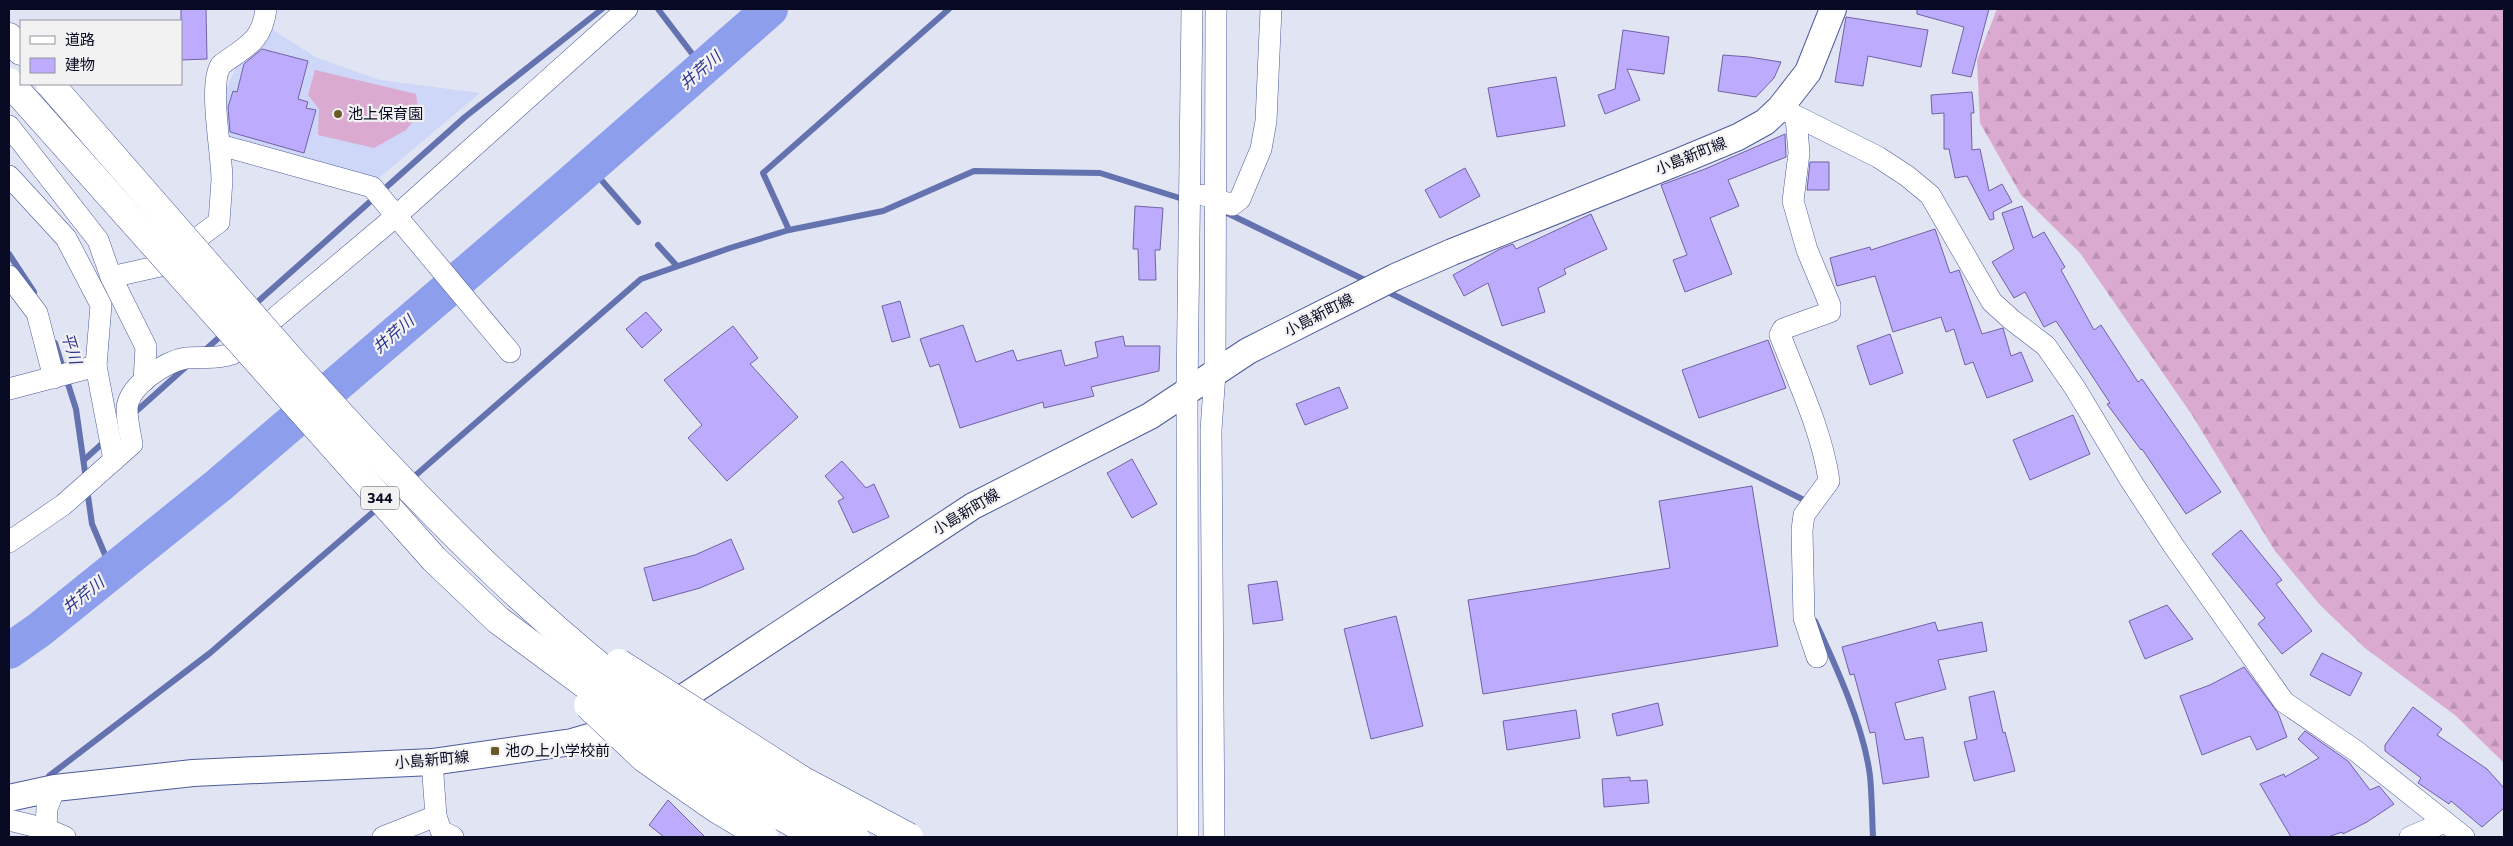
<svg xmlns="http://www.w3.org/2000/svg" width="2513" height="846" viewBox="0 0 2513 846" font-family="Commissioner,'Noto Sans JP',sans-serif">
<defs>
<pattern id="forest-firs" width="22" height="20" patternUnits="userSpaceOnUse" patternTransform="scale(1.25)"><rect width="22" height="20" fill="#dbaad1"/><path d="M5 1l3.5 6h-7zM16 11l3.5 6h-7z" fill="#ba91b3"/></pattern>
</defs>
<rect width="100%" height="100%" fill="#e0e4f3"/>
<!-- built -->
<path fill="#ced7f7" d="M267,26L315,57L380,80L480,93L374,182L230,137L220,125L221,102L244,49Z"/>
<!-- forest -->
<path fill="url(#forest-firs)" d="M1997,9H2504V763L2456,716L2365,648L2320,605L2275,551L2192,415L2080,253L2021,195L1980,123L1977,60Z"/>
<!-- pitch -->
<path fill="#dbaad1" d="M315,70L416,94L419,114L406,130L374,148L318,135L319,109L308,95Z"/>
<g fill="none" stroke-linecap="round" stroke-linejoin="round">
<!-- stream -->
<g stroke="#6472af" stroke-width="6">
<path d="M658,9L703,68"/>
<path d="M590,167L638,222"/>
<path d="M1227,213L1371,283"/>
<path d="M789,230L763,173L949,9"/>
<path d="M658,245L677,266"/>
<path d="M9,254L34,292"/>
<path d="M1384,290L1808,502"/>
<path d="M253,306L465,117L602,9"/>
<path d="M55,343L76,409L86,479"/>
<path d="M203,352L224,333"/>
<path d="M132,415L188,365"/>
<path d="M84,460L105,441"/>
<path d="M409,481L641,279L730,248L789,230L883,211L974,171L1100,173L1186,200"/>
<path d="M87,489L92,524L112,571"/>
<path d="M1815,621C1836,666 1864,727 1870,776C1872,796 1872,817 1873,837"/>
<path d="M46,782L49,776L210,653L379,507"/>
</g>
<!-- river -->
<path stroke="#8c9eec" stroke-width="36" d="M9,651L39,630L219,485L568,186L770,9"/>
</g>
<!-- building -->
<g fill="#bdabfd" stroke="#7162a4">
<path d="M181,9H206L207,59L181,60Z"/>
<path d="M1917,9H1989L1971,77L1952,73L1964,27L1917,14Z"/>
<path d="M1846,17L1928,30L1921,67L1868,56L1863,86L1835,82Z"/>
<path d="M1623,30L1669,37L1664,74L1627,69L1640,100L1605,114L1598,95L1615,89Z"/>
<path d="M262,49L308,61L298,99L308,102L306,108L316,110L304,153L230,132L228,107L233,91L237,92L244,64Z"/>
<path d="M1723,55L1749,57L1781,62L1774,78L1756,97L1718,91Z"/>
<path d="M1556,77L1565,126L1497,137L1488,88Z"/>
<path d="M1972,92L1974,113H1971L1972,150L1980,149L1989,191L2002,184L2012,202L1993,212L1994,219L1990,220L1967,176L1955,178L1949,149H1944V113L1932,114L1931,95Z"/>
<path d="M1785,134L1786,157L1728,180L1739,206L1710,218L1732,274L1685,292L1673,260L1687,255L1661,185L1705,169Z"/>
<path d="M1810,162H1829V190H1807Z"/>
<path d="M1465,168L1480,196L1440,218L1425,190Z"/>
<path d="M1135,206L1163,208L1160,250H1155L1156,280H1139L1138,249H1133Z"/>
<path d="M2022,206L2033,238L2044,232L2065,267L2061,270L2094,330L2101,325L2138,382L2142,379L2221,492L2186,514L2142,449L2141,450L2107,404L2110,403L2056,321L2044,327L2025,292L2014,298L1992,262L2014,249L2002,213Z"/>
<path d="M1591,214L1607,249L1564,269L1566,274L1538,288L1545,312L1502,326L1488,283L1464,296L1453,275L1500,249L1513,244L1516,249Z"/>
<path d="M1935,229L1950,273L1959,270L1982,334L2003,328L2011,356L2021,352L2033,381L1987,398L1973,362L1965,365L1954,329L1946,332L1941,317L1893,332L1875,276L1837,286L1830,258L1870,247L1871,250Z"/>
<path d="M900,301L910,337L892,342L882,306Z"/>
<path d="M646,312L662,330L642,348L626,329Z"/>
<path d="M963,325L976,362L1013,350L1017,361L1061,350L1065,366L1098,357L1095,342L1123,336L1125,346H1160L1159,371L1091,387L1094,396L1044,408L1043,402L960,428L939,364L930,367L920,339Z"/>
<path d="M733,326L758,358L750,364L798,417L727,481L688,438L702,425L664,380Z"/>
<path d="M1890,334L1903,373L1870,385L1857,346Z"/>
<path d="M1768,340L1786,388L1699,418L1682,370Z"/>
<path d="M1339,387L1348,408L1305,425L1296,404Z"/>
<path d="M2073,415L2090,454L2030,480L2013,440Z"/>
<path d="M1132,459L1157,504L1132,518L1107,473Z"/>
<path d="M842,461L866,488L874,484L889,517L853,533L838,501L844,498L825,476Z"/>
<path d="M1752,486L1778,646L1483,694L1468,600L1670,568L1659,501Z"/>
<path d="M2241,530L2282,580L2276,584L2312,631L2282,654L2258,624L2265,618L2212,554Z"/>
<path d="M731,539L744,569L700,588L653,601L644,568L695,555Z"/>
<path d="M1277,581L1283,620L1253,624L1248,585Z"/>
<path d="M2167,605L2193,639L2145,659L2129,621Z"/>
<path d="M1396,616L1423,726L1371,739L1344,629Z"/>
<path d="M1935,622L1938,631L1982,622L1987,651L1938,660L1946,689L1895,703L1905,740L1923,737L1929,777L1883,784L1875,732L1870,733L1854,674L1850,675L1842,647Z"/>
<path d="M2322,653L2362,673L2350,696L2310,675Z"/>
<path d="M2244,667L2278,713L2287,737L2257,750L2250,736L2202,755L2180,696L2210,685Z"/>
<path d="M1994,691L2003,733L2005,732L2015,771L1974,781L1964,742L1977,739L1969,697Z"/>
<path d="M1658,703L1663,725L1617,736L1612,714Z"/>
<path d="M2413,707L2442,729L2437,735L2487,769L2504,788V808L2482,827L2451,801L2449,804L2418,783L2421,778L2385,751V745Z"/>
<path d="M1576,710L1580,738L1507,750L1503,721Z"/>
<path d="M2305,731L2348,761L2370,790L2379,786L2394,804L2367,822L2343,834L2342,832L2328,837H2291L2260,784L2284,774L2285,777L2319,758L2298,739Z"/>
<path d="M1630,777V781L1647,780L1649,803L1604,807L1602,779Z"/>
<path d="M668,800L705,837H664L649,825Z"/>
</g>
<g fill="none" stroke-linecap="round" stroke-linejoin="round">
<defs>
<g id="minor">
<path d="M1780,108L1878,157L1907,176L1930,195L1992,302L2012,320L2046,346L2075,388L2131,481L2173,545L2284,702L2356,751L2464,837"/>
<path d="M1796,117L1799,153L1793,201L1807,250L1830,305V312L1783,329L1780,335C1798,382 1822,431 1829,481L1804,515L1802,530L1804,618L1817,657"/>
<path d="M9,126L98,240L111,277L146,347L144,381"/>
<path d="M220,145L372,187L510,352"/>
<path d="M9,176L66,238L101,305L96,366L114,460"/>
<path d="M1204,195L1232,205L1240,199L1261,149L1266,121L1271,9"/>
<path d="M9,276L37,313L54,378"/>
<path d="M111,277L160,266L219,222C220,208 221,194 222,180C222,153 208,84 221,65C246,46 262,42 266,9"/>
<path d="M9,389L96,366"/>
<path d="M9,542L63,505L132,444C130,433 127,420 127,409C128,386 166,361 186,358C204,356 213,360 232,354L395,217L627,9"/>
<path d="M432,762L436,816L441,831L453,837"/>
<path d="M55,788L47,808L46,829L65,837"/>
<path d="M9,820L46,829"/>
<path d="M383,837L436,816"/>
<path d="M1188,837L1187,390L1192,9"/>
<path d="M1214,837L1211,430L1215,373L1216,9"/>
<path d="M2410,837L2445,822"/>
</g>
<path id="major" d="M9,798L55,788L193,773L432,762L572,742L624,727L687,695L973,506L1150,416L1248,351L1395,277L1452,252L1678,162L1738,137L1765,122L1780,108L1808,72L1833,9"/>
<path id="highway" d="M9,37L21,51"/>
</defs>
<!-- minor casing -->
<use href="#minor" stroke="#4e5b9a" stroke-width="22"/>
<!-- major casing -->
<use href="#major" stroke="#4e5b9a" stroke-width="28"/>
<!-- highway casing -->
<use href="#highway" stroke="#4e5b9a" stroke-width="29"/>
<!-- minor -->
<use href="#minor" stroke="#fff" stroke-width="21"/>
<!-- major -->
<use href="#major" stroke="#fff" stroke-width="26"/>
<!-- highway -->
<use href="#highway" stroke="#fff" stroke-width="28"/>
<defs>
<g id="highway-bridge">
<path d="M9,82L434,559L498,620L682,756L754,801L818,837"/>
<path d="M50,84C130,176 211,269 292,361C426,511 561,651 730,763C770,789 812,816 855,837"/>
<path d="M619,663L802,780L909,837"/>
<path d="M588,705L644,758L717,809L764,837"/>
</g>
</defs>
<!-- highway-bridge casing -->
<use href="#highway-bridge" stroke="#4e5b9a" stroke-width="29" stroke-linecap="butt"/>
<!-- highway-bridge -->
<use href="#highway-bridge" stroke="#fff" stroke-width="28"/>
</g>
<!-- markers -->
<g fill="#685926" stroke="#f2f2f2" stroke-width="2">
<circle cx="338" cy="114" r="5"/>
<rect x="490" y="746" width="10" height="10" rx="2.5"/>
</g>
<g text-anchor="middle" stroke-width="4.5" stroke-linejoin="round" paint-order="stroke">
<!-- shield labels -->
<rect fill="#f2f2f2" stroke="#4e5060" stroke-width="1" x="361" y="486.5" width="38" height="23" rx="4"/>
<g font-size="14" font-weight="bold" fill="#070a22">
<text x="380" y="503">344</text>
</g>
<!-- poi labels -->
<g font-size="15" fill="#070a22" stroke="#f2f2f2" text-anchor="start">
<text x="348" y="119">池上保育園</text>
<text x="505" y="756">池の上小学校前</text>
</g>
<!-- street labels -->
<g font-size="15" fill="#070a22" stroke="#f2f2f2">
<text transform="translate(1691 156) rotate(-22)" y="5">小島新町線</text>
<text transform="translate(1319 315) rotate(-27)" y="5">小島新町線</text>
<text transform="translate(966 512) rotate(-31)" y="5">小島新町線</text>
<text transform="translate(432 760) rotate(-5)" y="5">小島新町線</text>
</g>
<!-- water labels -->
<g font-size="16" font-style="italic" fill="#2b338c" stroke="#f2f2f2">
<text transform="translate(700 70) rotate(-41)" y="6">井芹川</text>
<text transform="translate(393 334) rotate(-41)" y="6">井芹川</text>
<text transform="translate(72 348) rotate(73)" y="6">平川</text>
<text transform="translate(83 595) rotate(-39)" y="6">井芹川</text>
</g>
</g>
<!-- border -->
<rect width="2513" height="846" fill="none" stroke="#070a22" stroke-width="20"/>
<!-- legend -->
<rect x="20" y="20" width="162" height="65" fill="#f2f2f2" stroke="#94959f"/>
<rect x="30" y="36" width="25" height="8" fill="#ffffff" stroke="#94959f"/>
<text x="65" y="45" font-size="15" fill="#070a22">道路</text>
<rect x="30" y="58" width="25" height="15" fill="#bdabfd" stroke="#94959f"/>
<text x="65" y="70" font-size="15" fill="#070a22">建物</text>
</svg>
